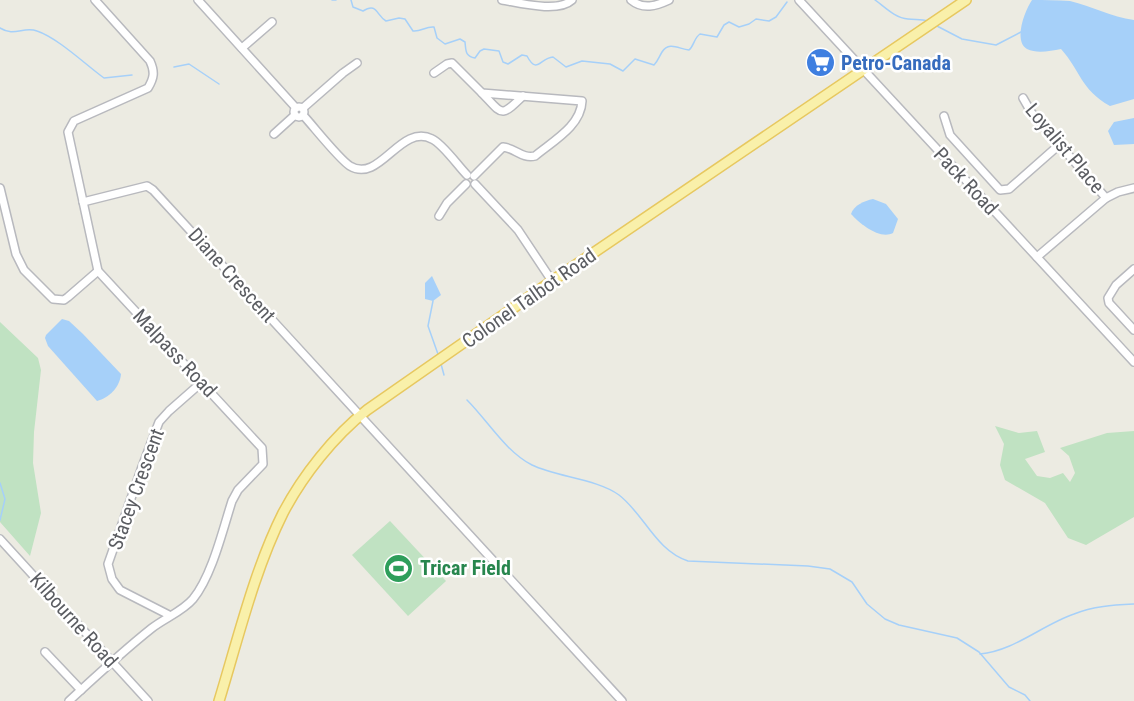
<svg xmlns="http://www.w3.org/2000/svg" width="1134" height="701" viewBox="0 0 1134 701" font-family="'Roboto Condensed',sans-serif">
<rect width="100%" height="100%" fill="#ecebe2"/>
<!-- green -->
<g fill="#c0e2c2">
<path d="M0,322L38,358L41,370L34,432L33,463L41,513L30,556L0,522Z"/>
<path d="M995,426L1019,433L1037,431L1045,452L1025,459L1037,476L1050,478L1063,473L1070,482L1075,473L1069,456L1060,448L1107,433L1134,431V517L1086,545L1068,538L1045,503L1005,480L1000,465L1004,444Z"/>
<path d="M390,521L446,581L408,616L352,555Z"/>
</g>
<!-- water -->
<g fill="#a6d0f9">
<path d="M1032,0C1044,0 1058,0 1070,1C1092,6 1111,17 1134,20V99L1110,106C1081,90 1080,70 1061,49C1050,51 1037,54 1027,49C1013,41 1025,10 1032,0Z"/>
<path d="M1134,118V144L1114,145L1108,131L1114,122Z"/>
<path d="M873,199L886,204L898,219L893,233C880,240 860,224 851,214C854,205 864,201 873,199Z"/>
<path d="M432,276L441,295L433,301L425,299V283Z"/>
<path d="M62,319L69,321L83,334L121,374C120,387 109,398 97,401L48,346L45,338L46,335Z"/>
</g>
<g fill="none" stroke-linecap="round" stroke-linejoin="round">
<!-- stream -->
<g stroke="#a6d0f9" stroke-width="1.5">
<path d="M332,0H336"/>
<path d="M351,0L353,7L363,11C377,2 376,15 386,21L399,18L405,19L413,31C421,32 426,26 434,27L437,38L445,44L460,39L465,42C466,51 465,56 475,58L480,51L484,49L499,51L503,62L508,64L522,55L527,56C537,75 540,58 553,57L566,67L582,61L610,64L623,71L635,59L654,65C658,61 659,57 662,52C669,41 679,49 689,50C694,46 694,38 700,34L717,37L724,25L729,22L739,27L749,24L756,19L769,21L776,17L787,2"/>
<path d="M875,0C885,7 895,18 908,19C915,20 921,19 928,21"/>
<path d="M935,25L962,39L996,45L1021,32"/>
<path d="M0,28C14,37 24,26 37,31C58,38 86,65 104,78L132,75"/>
<path d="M174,67L189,64L219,84"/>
<path d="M433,301L428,326L439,357"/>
<path d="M441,364L444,375"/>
<path d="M467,400C488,421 506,452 532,465C557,477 597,479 619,495C644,514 656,551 688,561L808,566L830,569L852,582L867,604L885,619L899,625L957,638L979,652L1009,687L1025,695L1030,701"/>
<path d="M0,483L5,499L0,520"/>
<path d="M980,654C1014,651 1042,625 1074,614C1093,606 1114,605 1134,604"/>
</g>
<defs>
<g id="minor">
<path d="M198,0L296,108"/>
<path d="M502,0C520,3 558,13 572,0"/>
<path d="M631,0C643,10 656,6 669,0"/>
<path d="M799,0L1134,362"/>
<path d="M242,48L272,22"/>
<path d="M434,73L447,64L452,63L482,93L582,101C581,126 553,141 535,156C522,159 515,148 503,147L474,176"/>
<path d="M482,93C503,115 500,118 523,96"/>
<path d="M1023,98L1031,112L1106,198"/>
<circle cx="299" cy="112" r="5"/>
<path d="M303,108L343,73L357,63"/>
<path d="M303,115C314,127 339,159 350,166C380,184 400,123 432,139C443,144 458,166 467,175"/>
<path d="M944,116L950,135L1000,190L1009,189L1059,145"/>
<path d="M274,134L295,115"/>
<path d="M475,184L518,230L552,281"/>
<path d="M0,188L16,254L24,270L53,299L64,300L68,297L98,271"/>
<path d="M83,202L147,186L153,190L622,701"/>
<path d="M439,216L447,203L466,184"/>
<path d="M1037,257L1106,198L1118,192L1134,188"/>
<path d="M1134,269L1116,285L1108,298L1109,303L1134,330"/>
<path d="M0,539L148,701"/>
<path d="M169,615L120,590L112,579L108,564L142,467L159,422L169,411L202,382"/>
<path d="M45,652L81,690"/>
<path d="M69,701C96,676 123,651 152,628C165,618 183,611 193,599C212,576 223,529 232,501L238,490L263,464L262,448L98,271L68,132L74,121L148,88C154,78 155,72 150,61L95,0"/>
</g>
<path id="major" d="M219,701C238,639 254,571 283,513C303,475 334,436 367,410L552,281L966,0"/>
</defs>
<!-- minor casing -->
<use href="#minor" stroke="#b8b9be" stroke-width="10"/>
<!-- major casing -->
<use href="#major" stroke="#e7c860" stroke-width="12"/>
<!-- minor -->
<use href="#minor" stroke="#fff" stroke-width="7"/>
<!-- major -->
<use href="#major" stroke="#f9f0aa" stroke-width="9"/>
</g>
<!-- icons -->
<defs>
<symbol id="supermarket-disc" viewBox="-11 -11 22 22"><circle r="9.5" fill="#3f7fe0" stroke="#fff"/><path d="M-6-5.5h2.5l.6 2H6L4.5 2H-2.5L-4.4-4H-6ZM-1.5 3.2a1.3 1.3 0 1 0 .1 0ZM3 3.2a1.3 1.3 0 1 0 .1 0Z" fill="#fff"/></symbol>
<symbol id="stadium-disc" viewBox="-11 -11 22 22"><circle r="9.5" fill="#2e9e5b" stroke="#fff"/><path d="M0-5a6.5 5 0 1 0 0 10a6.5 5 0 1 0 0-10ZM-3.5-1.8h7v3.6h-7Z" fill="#fff"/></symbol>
</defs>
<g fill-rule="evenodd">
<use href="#supermarket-disc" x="804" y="46" width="33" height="33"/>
<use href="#stadium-disc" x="382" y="552" width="33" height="33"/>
</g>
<g text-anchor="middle" stroke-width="5" stroke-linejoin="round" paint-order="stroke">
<!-- shop labels -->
<g font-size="20" font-weight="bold" fill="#366cbe" stroke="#fff" text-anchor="start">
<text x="841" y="70">Petro-Canada</text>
</g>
<!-- street labels -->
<g font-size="20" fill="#5b5d62" stroke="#fff">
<text transform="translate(1065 148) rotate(50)" y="7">Loyalist Place</text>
<text transform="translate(966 181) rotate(47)" y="7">Pack Road</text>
<text transform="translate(232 275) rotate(48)" y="7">Diane Crescent</text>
<text transform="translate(529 298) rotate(-35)" y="7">Colonel Talbot Road</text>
<text transform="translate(175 353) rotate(47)" y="7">Malpass Road</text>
<text transform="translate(136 489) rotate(-70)" y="7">Stacey Crescent</text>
<text transform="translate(74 620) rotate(48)" y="7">Kilbourne Road</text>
</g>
<!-- leisure labels -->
<g font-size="20" font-weight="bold" fill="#27864d" stroke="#fff" text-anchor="start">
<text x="420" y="575">Tricar Field</text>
</g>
</g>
</svg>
